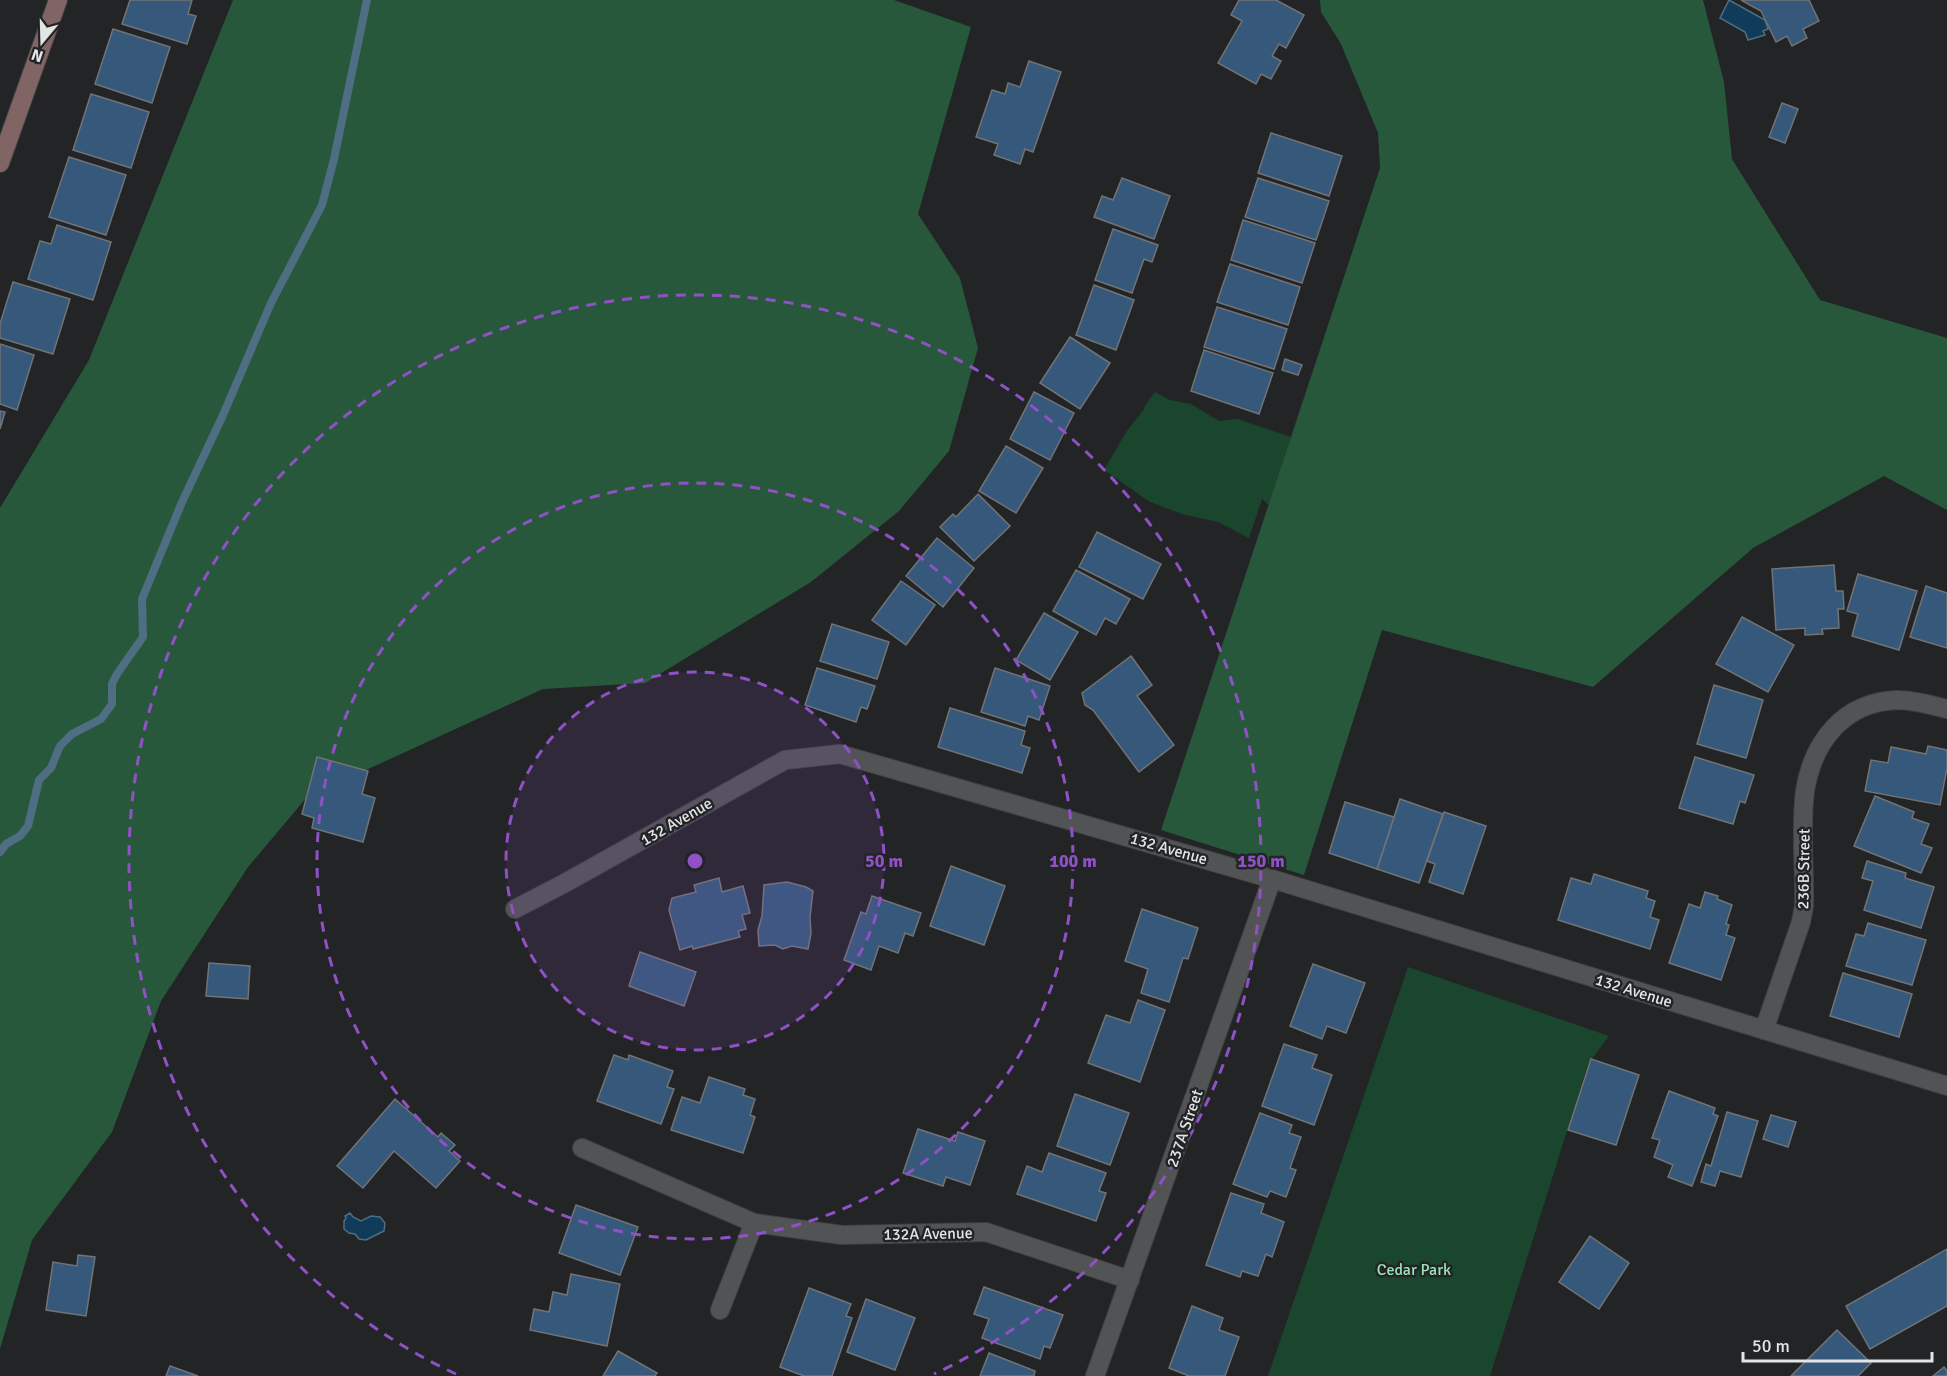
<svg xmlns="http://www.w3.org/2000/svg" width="1947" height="1376" viewBox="0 0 1947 1376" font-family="Signika,sans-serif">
<rect width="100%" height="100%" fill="#222426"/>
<!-- green -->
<g fill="#1b462e">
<path d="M1155,392L1170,400L1191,404L1219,421L1238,419L1291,437L1269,505L1262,499L1249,538L1218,522L1182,514L1150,502L1104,470L1126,432L1145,408L1144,407Z"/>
<path d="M1408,967L1609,1036L1588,1064L1490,1376H1268Z"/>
</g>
<!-- forest -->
<g fill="#28583c">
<path d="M233,0H894L971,27L918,214L960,278L978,348L949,451L899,511L811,582L645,683L543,689L307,797L248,867L161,1001L112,1132L32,1240L0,1349V508L89,360Z"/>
<path d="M1320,0H1703L1724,82L1732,159L1820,300L1947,338V510L1884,476L1753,548L1593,687L1382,630L1304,875L1161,830L1380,168L1378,133L1341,44L1321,12Z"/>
</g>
<!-- water -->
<g fill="#103b59" stroke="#4f6e83" stroke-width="1.5">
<path d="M1729,0L1765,20L1768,29L1763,31L1765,35L1748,40L1745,32L1720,18Z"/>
<path d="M350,1213L353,1217L361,1221L371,1216L380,1217L385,1223L384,1231L366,1240L359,1239L355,1234L349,1233L344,1229V1221L346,1218L345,1216Z"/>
</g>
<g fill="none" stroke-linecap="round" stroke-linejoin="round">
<!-- stream -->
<path stroke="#4f6e83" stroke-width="8" d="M0,852L6,844L20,836L28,826L39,780L51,768L60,746L72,734L101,719L112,704V684L117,674L143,637L142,599L182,502L223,415L271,303L322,205L334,159L367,0"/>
</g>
<!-- building -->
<g fill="#35587b" stroke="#717375" stroke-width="1.5">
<path d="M130,0H192L188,14L196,16L187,44L122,24Z"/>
<path d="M1239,0H1276L1304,15L1286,48L1279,44L1272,56L1281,61L1271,79L1261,74L1256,84L1218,63L1242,21L1231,15Z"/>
<path d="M1741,0H1809L1819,21L1803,29L1807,38L1792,46L1787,36L1776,42L1761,11Z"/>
<path d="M113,29L170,47L152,103L95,84Z"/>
<path d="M1029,61L1061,72L1033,152L1025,149L1020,164L994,155L998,144L976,137L992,90L1005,94L1008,83L1020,87Z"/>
<path d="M91,94L149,112L131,168L73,150Z"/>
<path d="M1782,103L1798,109L1785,143L1769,137Z"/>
<path d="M1271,133L1342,156L1329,196L1258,173Z"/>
<path d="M69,157L126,175L106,235L49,217Z"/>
<path d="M1122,178L1170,196L1154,239L1094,217L1102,196L1113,200Z"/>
<path d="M1258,178L1329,201L1316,240L1245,217Z"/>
<path d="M1243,220L1315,243L1302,283L1231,260Z"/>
<path d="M57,225L111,242L93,300L28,279L40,241L51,244Z"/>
<path d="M1113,229L1158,245L1152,262L1144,259L1132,293L1095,280Z"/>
<path d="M1230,264L1300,287L1288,325L1217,302Z"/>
<path d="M13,282L70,299L53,354L0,338V324Z"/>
<path d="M1094,285L1134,300L1116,350L1076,335Z"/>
<path d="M1217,307L1287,329L1274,369L1204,347Z"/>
<path d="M1070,337L1110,363L1080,409L1040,383Z"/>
<path d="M0,344L34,355L17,410L0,404Z"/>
<path d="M1204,350L1273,373L1259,414L1191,391Z"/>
<path d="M1285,359L1302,365L1298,375L1282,370Z"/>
<path d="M1034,392L1074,413L1050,460L1010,439Z"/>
<path d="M0,411L5,412L0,429Z"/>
<path d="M1006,446L1043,468L1016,513L979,491Z"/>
<path d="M978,494L1010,526L974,561L940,527L953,514L956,517Z"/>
<path d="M1097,532L1161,564L1143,599L1079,567Z"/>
<path d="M937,538L974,568L943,607L906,576Z"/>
<path d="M1834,565L1836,591H1843L1844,609H1838L1839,628L1822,629L1823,634L1805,635V628L1776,630L1772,569Z"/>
<path d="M1076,570L1130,599L1116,624L1105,618L1096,635L1053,611Z"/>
<path d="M1858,574L1917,591L1899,650L1852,636L1858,614L1847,611Z"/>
<path d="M901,581L935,605L906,645L872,620Z"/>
<path d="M1926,586L1947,593V648L1910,637Z"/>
<path d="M1044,613L1078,632L1050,680L1016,660Z"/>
<path d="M1742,617L1794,645L1768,692L1716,664Z"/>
<path d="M832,624L889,642L877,679L820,661Z"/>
<path d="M1131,656L1152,685L1137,696L1174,745L1139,772L1093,710L1085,705L1082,693Z"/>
<path d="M817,668L875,686L867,709L861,707L856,722L805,705Z"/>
<path d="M995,668L1050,686L1039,720L1028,716L1025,726L981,712Z"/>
<path d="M1714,685L1763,700L1746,758L1697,744Z"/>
<path d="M950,708L1025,731L1021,745L1030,748L1022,773L938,747Z"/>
<path d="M1928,746L1947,750V768L1940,805L1865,791L1871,760L1888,763L1891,747L1926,754Z"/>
<path d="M317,757L368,771L362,794L375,798L363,842L312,828L314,818L302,814Z"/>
<path d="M1695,757L1754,775L1745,803L1740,801L1733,824L1679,808Z"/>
<path d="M1875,796L1914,812L1912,818L1929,824L1921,844L1932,848L1921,873L1854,846Z"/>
<path d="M1400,799L1443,814L1419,883L1377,869Z"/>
<path d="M1345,802L1394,817L1377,869L1329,853Z"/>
<path d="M1444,812L1486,826L1463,894L1429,882L1435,864L1427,861Z"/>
<path d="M1867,861L1906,873L1905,878L1934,887L1921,928L1864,910L1873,881L1862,878Z"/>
<path d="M951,866L1005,886L984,945L930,926Z"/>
<path d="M1594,874L1648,891L1646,898L1655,901L1650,917L1659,920L1650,949L1558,920L1571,878L1591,884Z"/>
<path d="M719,878L722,892L743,886L750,913L742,915L746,929L738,931L740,937L693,949L692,946L680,950L669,910L672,898L696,892L694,885Z"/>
<path d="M787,882L806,887L813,891L810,917L811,933L808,949L792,946L783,949L775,945L759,946L758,930L762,916L764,885Z"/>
<path d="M1705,892L1718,896L1717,899L1732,905L1726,924L1729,925L1726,935L1735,938L1721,980L1669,963L1689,904L1700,908Z"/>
<path d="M872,896L921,913L913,936L905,933L898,953L879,946L871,970L844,960L861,912L866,914Z"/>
<path d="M1142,909L1198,928L1188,959L1183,958L1169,1002L1141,993L1148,969L1125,961Z"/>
<path d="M1868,923L1926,940L1912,985L1846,966L1856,934L1864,936Z"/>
<path d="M640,952L696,972L684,1006L629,986Z"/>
<path d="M209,963L250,966L248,999L206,996Z"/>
<path d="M1313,964L1365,983L1346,1033L1327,1026L1322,1039L1290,1026Z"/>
<path d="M1843,973L1912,994L1899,1037L1830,1016Z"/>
<path d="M1138,1000L1165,1010L1140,1082L1088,1063L1106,1015L1130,1023Z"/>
<path d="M1284,1044L1317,1055L1312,1068L1332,1075L1314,1125L1262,1106Z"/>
<path d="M614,1055L628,1060L629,1055L673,1071L667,1087L674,1089L661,1124L597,1101Z"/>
<path d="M1591,1059L1639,1075L1616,1145L1568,1130Z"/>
<path d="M709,1077L745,1089L743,1095L755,1099L750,1115L755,1117L743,1153L671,1130L682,1097L700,1103Z"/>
<path d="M1669,1091L1715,1108L1713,1114L1718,1116L1692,1186L1668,1177L1673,1165L1654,1157L1660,1140L1652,1138Z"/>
<path d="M1075,1094L1129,1113L1110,1165L1057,1146Z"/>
<path d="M395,1099L438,1137L441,1133L455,1145L449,1151L460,1161L436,1188L394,1151L363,1188L337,1166Z"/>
<path d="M1727,1112L1758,1121L1741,1177L1720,1171L1715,1186L1701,1182L1706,1164L1711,1166Z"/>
<path d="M1260,1113L1292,1125L1289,1133L1301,1137L1290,1168L1296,1170L1286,1197L1270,1191L1267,1197L1233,1184Z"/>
<path d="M1771,1115L1796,1122L1788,1147L1763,1139Z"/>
<path d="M918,1129L955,1141L958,1132L985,1141L970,1185L946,1177L943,1186L903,1173Z"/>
<path d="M1049,1153L1106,1173L1099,1191L1106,1193L1096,1221L1017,1194L1027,1166L1042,1172Z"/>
<path d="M1231,1193L1264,1204L1261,1213L1284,1222L1272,1257L1266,1254L1258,1276L1242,1271L1240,1277L1206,1265Z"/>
<path d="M576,1205L638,1227L620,1275L559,1253Z"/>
<path d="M1590,1236L1629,1263L1599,1309L1559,1282Z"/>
<path d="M1947,1249V1306L1870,1349L1846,1306Z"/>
<path d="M78,1255L95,1257L86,1316L46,1310L53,1262L77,1266Z"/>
<path d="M571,1274L620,1284L607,1346L530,1330L534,1309L549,1312L553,1292L567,1295Z"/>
<path d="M984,1287L1063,1315L1050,1348L1044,1346L1040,1359L982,1338L989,1319L974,1314Z"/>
<path d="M809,1288L851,1304L846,1316L852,1318L832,1376H804L780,1367Z"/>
<path d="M866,1299L915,1318L895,1370L847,1352Z"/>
<path d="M1192,1306L1223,1318L1219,1330L1239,1337L1225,1376H1189L1169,1368Z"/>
<path d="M1837,1330L1871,1363L1858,1376H1791Z"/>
<path d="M618,1351L657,1373L655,1376H603Z"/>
<path d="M989,1353L1035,1371L1034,1376H980Z"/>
<path d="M170,1366L198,1376H166Z"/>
<path d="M1944,1367L1947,1371V1376H1933Z"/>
</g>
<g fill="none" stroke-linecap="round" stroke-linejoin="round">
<defs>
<g id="street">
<path d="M515,909L565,883L785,760L840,754L1272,879L1947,1086"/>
<path d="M1764,1030L1801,922L1804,906C1805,868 1800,829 1805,791C1813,741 1844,702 1897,700C1914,700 1931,705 1947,709"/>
<path d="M582,1148L754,1223L842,1235L986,1232L1130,1280"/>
<path d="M720,1310L754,1223"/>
<path d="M1095,1376L1272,879"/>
</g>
<path id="secondary" d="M0,163L58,0"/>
</defs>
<!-- street casing -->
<use href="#street" stroke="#404142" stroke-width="20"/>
<!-- secondary casing -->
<use href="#secondary" stroke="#404142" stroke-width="20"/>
<!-- street -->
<use href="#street" stroke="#515355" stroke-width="18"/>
<!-- secondary -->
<use href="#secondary" stroke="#816464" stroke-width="18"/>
</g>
<!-- distance rings -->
<circle cx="695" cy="861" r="189" fill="#9051c7" fill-opacity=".12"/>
<g fill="none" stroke="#9051c7" stroke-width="3" stroke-dasharray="10 8">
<circle cx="695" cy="861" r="189"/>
<circle cx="695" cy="861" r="378"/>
<path d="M456 1374A566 566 0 1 1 934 1374"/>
</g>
<g text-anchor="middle" stroke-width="5" stroke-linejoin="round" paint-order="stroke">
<!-- street labels -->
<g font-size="16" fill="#e3e4e5" stroke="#222426">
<text transform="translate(676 821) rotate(-30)" y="6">132 Avenue</text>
<text transform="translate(1169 848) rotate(16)" y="6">132 Avenue</text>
<text transform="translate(1803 869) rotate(-89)" y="6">236B Street</text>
<text transform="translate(1634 990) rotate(17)" y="6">132 Avenue</text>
<text transform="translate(1184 1128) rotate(-71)" y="6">237A Street</text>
<text transform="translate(928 1233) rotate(-1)" y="6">132A Avenue</text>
</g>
<!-- park labels -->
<g font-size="16" fill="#9ae6b7" stroke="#222426">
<text x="1414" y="1275">Cedar Park</text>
</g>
</g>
<circle cx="695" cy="861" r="9" fill="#9051c7" stroke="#222426" stroke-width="3"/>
<g font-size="18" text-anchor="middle" font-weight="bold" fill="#9051c7" stroke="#222426" stroke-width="5" stroke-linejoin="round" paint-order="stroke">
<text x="884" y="867">50 m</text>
<text x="1073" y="867">100 m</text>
<text x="1261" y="867">150 m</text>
</g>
<!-- north arrow -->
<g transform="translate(42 42) rotate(199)" stroke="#222426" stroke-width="4.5" paint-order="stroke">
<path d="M0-4.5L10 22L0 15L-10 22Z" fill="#e3e4e5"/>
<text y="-9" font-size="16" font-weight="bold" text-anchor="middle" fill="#e3e4e5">N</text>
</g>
<!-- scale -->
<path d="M1743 1352v9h189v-9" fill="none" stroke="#e3e4e5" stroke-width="3"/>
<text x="1752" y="1352" font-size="18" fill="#e3e4e5" stroke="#222426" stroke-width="4.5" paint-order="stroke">50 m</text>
</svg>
